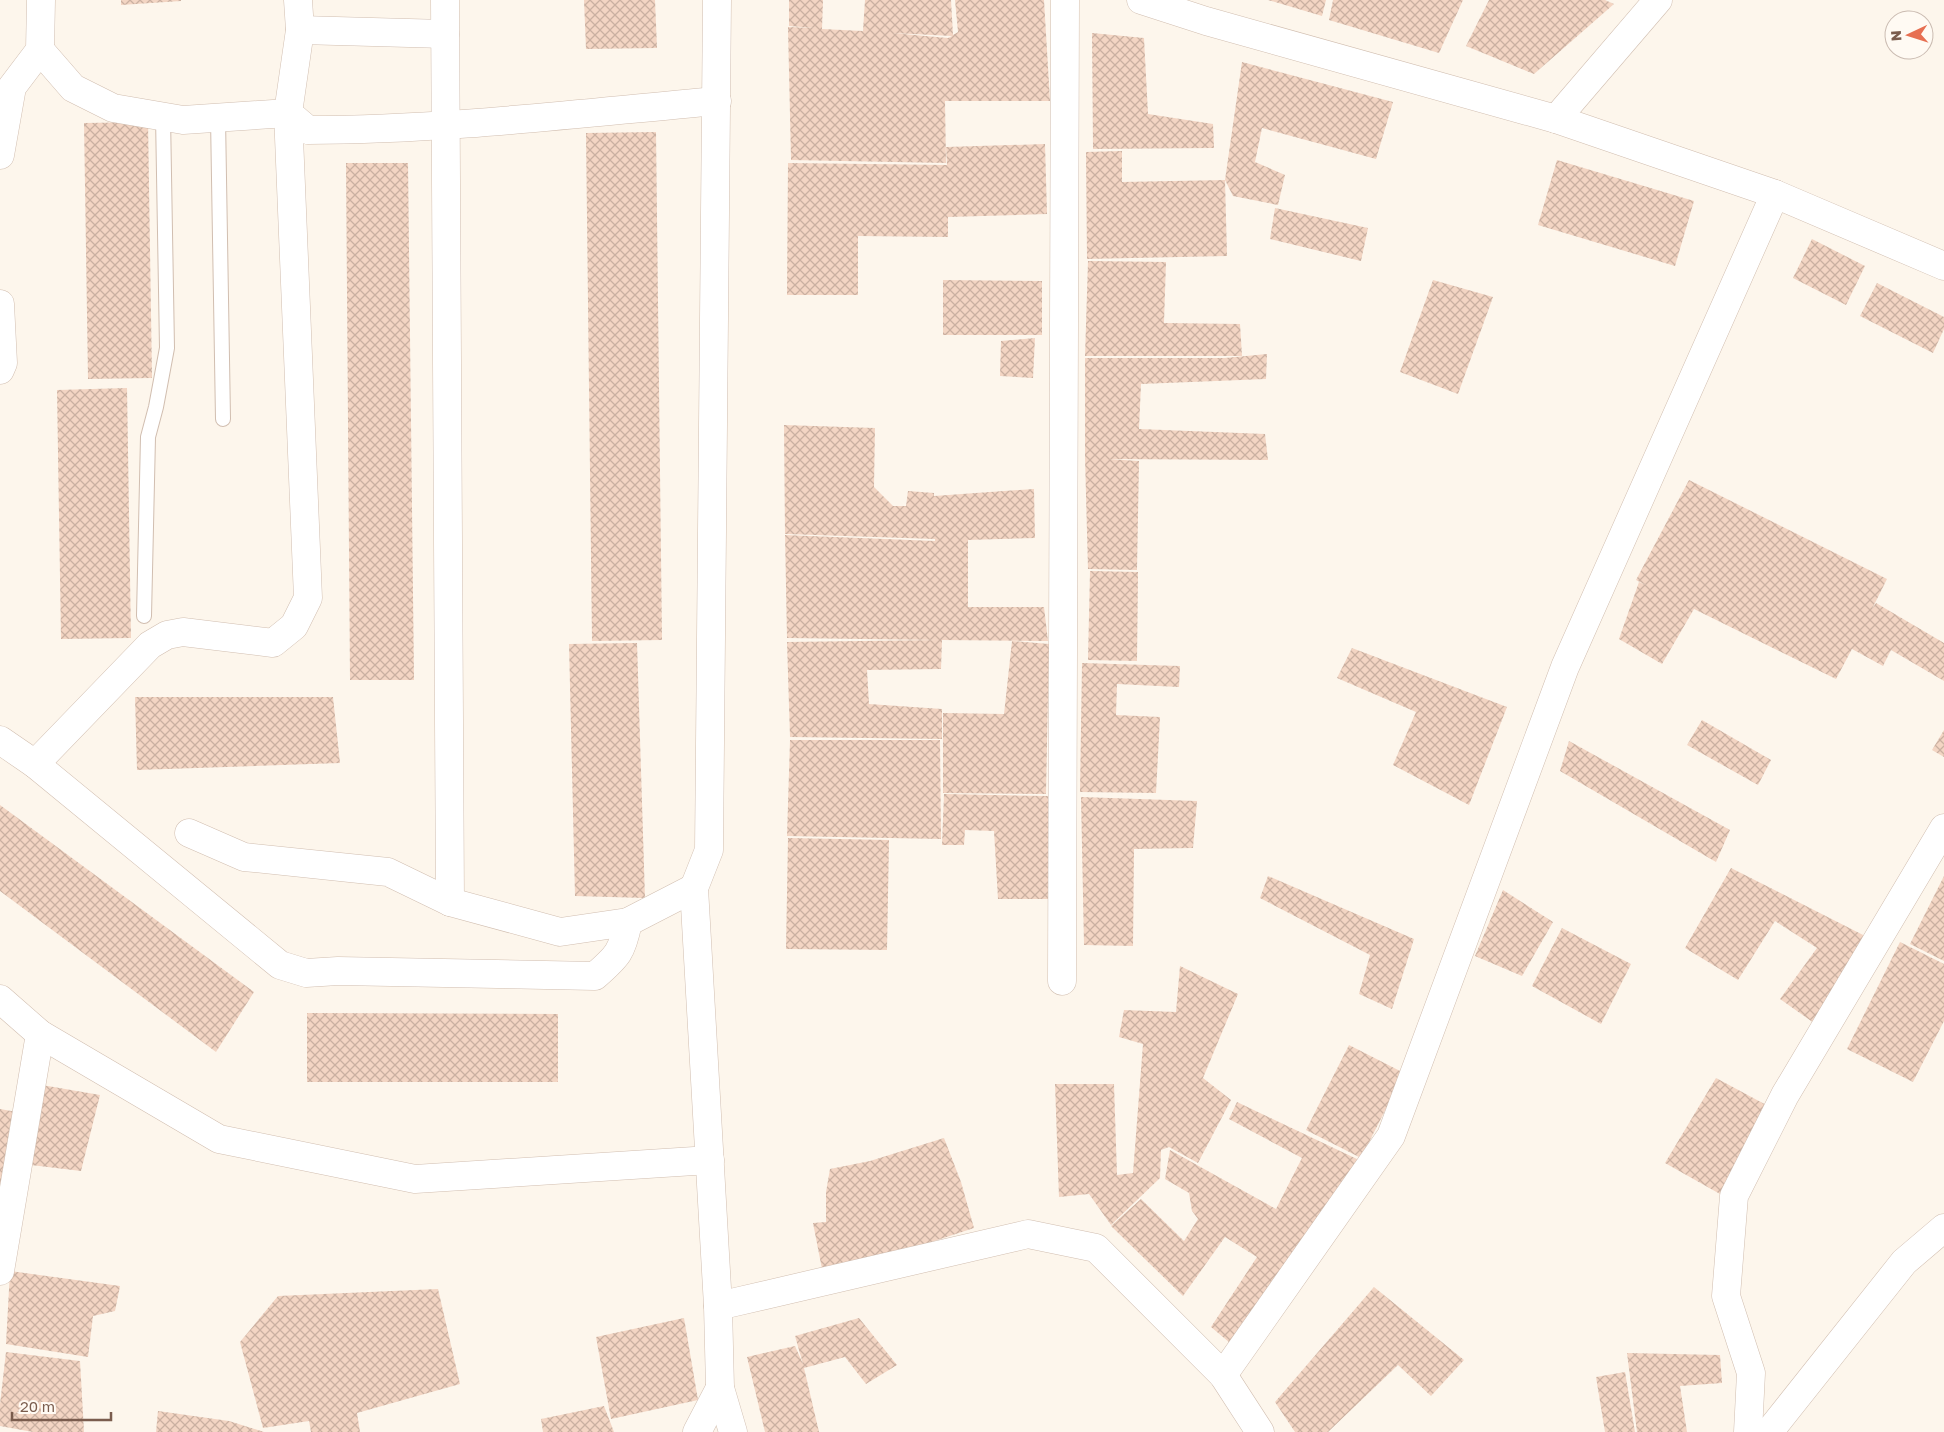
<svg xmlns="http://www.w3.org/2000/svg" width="1944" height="1432" viewBox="0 0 1944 1432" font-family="'Golos Text',sans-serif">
<defs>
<pattern id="building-cross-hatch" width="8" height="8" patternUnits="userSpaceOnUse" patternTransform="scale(1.25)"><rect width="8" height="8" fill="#f3d5c3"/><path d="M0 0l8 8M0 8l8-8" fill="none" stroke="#cab0a1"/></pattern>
</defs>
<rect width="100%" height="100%" fill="#fdf6ec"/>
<!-- building -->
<g fill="url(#building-cross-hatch)" fill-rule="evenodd">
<path d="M121,0H181V1L121,5Z"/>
<path d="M584,0H655L657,48L586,49Z"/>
<path d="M789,0H823L822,29L863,31L865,0H951L953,35L958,32L955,0H1044L1050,101H945L946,163L791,160L788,27L815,28L789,26ZM892,33L952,36L948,38Z"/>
<path d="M1268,0H1326L1322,16Z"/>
<path d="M1333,0H1463L1439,53L1329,20Z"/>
<path d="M1489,0H1605L1614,4L1534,74L1466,46Z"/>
<path d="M1092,33L1144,38L1148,114L1213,124L1214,148L1093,149Z"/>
<path d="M1242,62L1393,102L1376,159L1262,128L1255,162L1285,175L1278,205L1233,196L1225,180Z"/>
<path d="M148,122L152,378L88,379L84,123Z"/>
<path d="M656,132L662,640L592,641L586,133Z"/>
<path d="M1045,144L1047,214L948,217V237L858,236V295H787L788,163L947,165L946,147Z"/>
<path d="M1122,151V182L1225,180L1227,256L1087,259L1086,152Z"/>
<path d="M1557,160L1694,201L1675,266L1538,225Z"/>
<path d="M346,163H408L414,680H350Z"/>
<path d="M1275,208L1368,228L1361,261L1270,239Z"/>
<path d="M1812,239L1865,266L1846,305L1793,278Z"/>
<path d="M1088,261L1166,262L1164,323L1240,324L1242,356H1085Z"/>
<path d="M943,280L1042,281V335H943Z"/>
<path d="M1433,280L1493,297L1458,394L1400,372Z"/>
<path d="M1877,283L1944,317V329L1933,353L1860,316Z"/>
<path d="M1035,338L1033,378L1000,376L1001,341Z"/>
<path d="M1267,354L1266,379L1141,384L1139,429L1265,434L1268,460L1108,459L1139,461L1137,570L1088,569L1085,458V358H1225Z"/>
<path d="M127,388L131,638L61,639L57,390Z"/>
<path d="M784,425L875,428L874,487L893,506H906L908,491L934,493V496L1034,489L1035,538L968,540V607H1044L1048,641L942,640L941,669L867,670L869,704L942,709V739L790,737L787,642L938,640L787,638L785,535L935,541V539L785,534Z"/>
<path d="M1689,480L1887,579L1872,609L1876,603L1944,643V681L1891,650L1883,666L1852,649L1836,679L1694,609L1662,664L1619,639L1639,582L1648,586L1636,580Z"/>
<path d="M1090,571L1138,572L1137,661L1088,660Z"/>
<path d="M1012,641L1049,644L1046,794L943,793V713L1004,714Z"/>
<path d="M637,643L645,898L575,896L569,644Z"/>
<path d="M1352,648L1507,707L1469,805L1393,765L1416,712L1337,678Z"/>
<path d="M1082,663L1180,666L1179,687L1117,684L1116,715L1160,717L1156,793L1080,792Z"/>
<path d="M135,697H333L340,763L137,770Z"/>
<path d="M1702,720L1771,760L1758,785L1687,745Z"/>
<path d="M1944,730V757L1932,750Z"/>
<path d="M790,740H940L941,839L787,836Z"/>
<path d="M1569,741L1730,830L1716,862L1560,771Z"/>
<path d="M944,794L1048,796L1053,899H998L994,831L965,830L964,845H942Z"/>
<path d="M1081,797L1197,801L1193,848L1134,849L1133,946L1084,945Z"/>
<path d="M0,805L254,992L216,1052L0,891Z"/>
<path d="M788,838L889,840L887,950L786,949Z"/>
<path d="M1731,868L1869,938L1821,1028L1780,999L1817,948L1775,921L1738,980L1685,948Z"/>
<path d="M1268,876L1414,939L1392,1009L1359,994L1370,955L1260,898Z"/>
<path d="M1944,876V961L1910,944Z"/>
<path d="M1503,890L1553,922L1522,976L1475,956Z"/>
<path d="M1562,928L1631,964L1601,1024L1532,986Z"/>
<path d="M1900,942L1944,964V1021L1913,1082L1847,1049Z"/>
<path d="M1180,966L1238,994L1203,1078L1231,1100L1198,1163L1169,1147L1161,1150L1160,1178L1111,1225L1089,1194L1059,1197L1055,1084H1114L1117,1175L1133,1173L1143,1044L1119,1037L1124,1010L1176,1012Z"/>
<path d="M307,1013L558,1014V1082H307Z"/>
<path d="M1349,1045L1404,1073L1361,1158L1306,1130Z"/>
<path d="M1716,1078L1770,1107L1720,1194L1665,1163Z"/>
<path d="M42,1085L100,1095L81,1171L31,1165Z"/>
<path d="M1237,1102L1359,1160L1236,1348L1211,1327L1257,1257L1225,1237L1183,1296L1111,1226L1141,1199L1184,1241L1198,1219L1192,1211L1189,1193L1165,1179L1170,1150L1276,1209L1302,1158L1229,1119Z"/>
<path d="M0,1109L17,1112L6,1187L0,1186Z"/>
<path d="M944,1138L961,1182L974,1228L858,1266L822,1269L813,1223L826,1222V1192L830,1169L870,1161Z"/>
<path d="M10,1271L120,1286L115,1311L93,1316L88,1357L6,1344Z"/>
<path d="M1374,1287L1464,1360L1431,1396L1398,1365L1328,1432H1295L1275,1402Z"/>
<path d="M438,1289L460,1384L357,1413L360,1432H311L309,1421L263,1428L240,1342L278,1296Z"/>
<path d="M684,1318L698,1400L611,1419L596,1337Z"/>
<path d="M859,1318L897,1365L866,1384L845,1357L804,1368L819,1432H765L747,1357L795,1346L803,1364L795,1336Z"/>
<path d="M6,1352L80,1361L84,1432H33L0,1426V1404Z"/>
<path d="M1627,1353L1720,1355L1722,1383L1680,1386L1687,1432H1637Z"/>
<path d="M1625,1372L1635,1432H1605L1596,1377Z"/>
<path d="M604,1406L614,1432H543L541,1419Z"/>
<path d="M158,1411L229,1421L264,1432H156Z"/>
</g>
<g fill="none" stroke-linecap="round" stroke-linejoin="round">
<defs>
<g id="lane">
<path d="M218,118L223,419"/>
<path d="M144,616L148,437L156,407L167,348L163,116"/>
</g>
<g id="street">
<path d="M445,0L450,902"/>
<path d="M717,0L709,850L694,888L718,1306L720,1388L733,1432"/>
<path d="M1141,0L1206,21L1556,119L1775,194L1944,266"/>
<path d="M300,30L445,34"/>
<path d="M40,50L73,88L113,108L183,120L288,113L308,130C445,130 581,113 717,101"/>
<path d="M1556,119L1658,0"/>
<path d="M0,155L12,87L40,50L41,0"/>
<path d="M0,304L3,363L0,370"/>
<path d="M0,740L35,764L280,965L306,973L338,971L595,976C618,956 622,952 628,922"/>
<path d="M35,764L150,645L167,635L183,632L273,643L294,626L308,598L288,113L300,30L298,0"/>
<path d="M189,833L244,857L388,872L450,902L560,932L628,922L694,888"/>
<path d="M1062,981L1065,0"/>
<path d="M0,999L40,1034L219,1139L415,1179L710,1160"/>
<path d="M0,1271L40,1034"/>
<path d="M718,1306L1028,1234L1096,1248L1223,1375L1260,1432"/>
<path d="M1223,1375L1391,1136L1565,667L1775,194"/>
<path d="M697,1432L720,1388"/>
<path d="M1748,1432L1751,1373L1726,1296L1734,1196L1785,1095L1944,828"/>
<path d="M1769,1432L1904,1262L1944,1228"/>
</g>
</defs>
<!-- lane casing -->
<use href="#lane" stroke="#d1beb0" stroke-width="16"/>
<!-- street casing -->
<use href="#street" stroke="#d1beb0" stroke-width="29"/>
<!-- lane -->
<use href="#lane" stroke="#fff" stroke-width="14"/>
<!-- street -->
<use href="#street" stroke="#fff" stroke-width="28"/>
</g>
<!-- north arrow -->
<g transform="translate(1909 35) rotate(266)"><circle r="24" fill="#fffaf3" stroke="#cabbb1"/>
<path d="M0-4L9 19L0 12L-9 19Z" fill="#e76f51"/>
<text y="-8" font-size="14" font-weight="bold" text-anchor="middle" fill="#7a5c4d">N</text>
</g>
<!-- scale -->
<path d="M12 1412v8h99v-8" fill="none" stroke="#7a5c4d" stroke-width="2.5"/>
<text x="20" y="1412" font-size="15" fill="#7a5c4d" stroke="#fffaf3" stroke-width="4" paint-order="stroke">20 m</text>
</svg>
